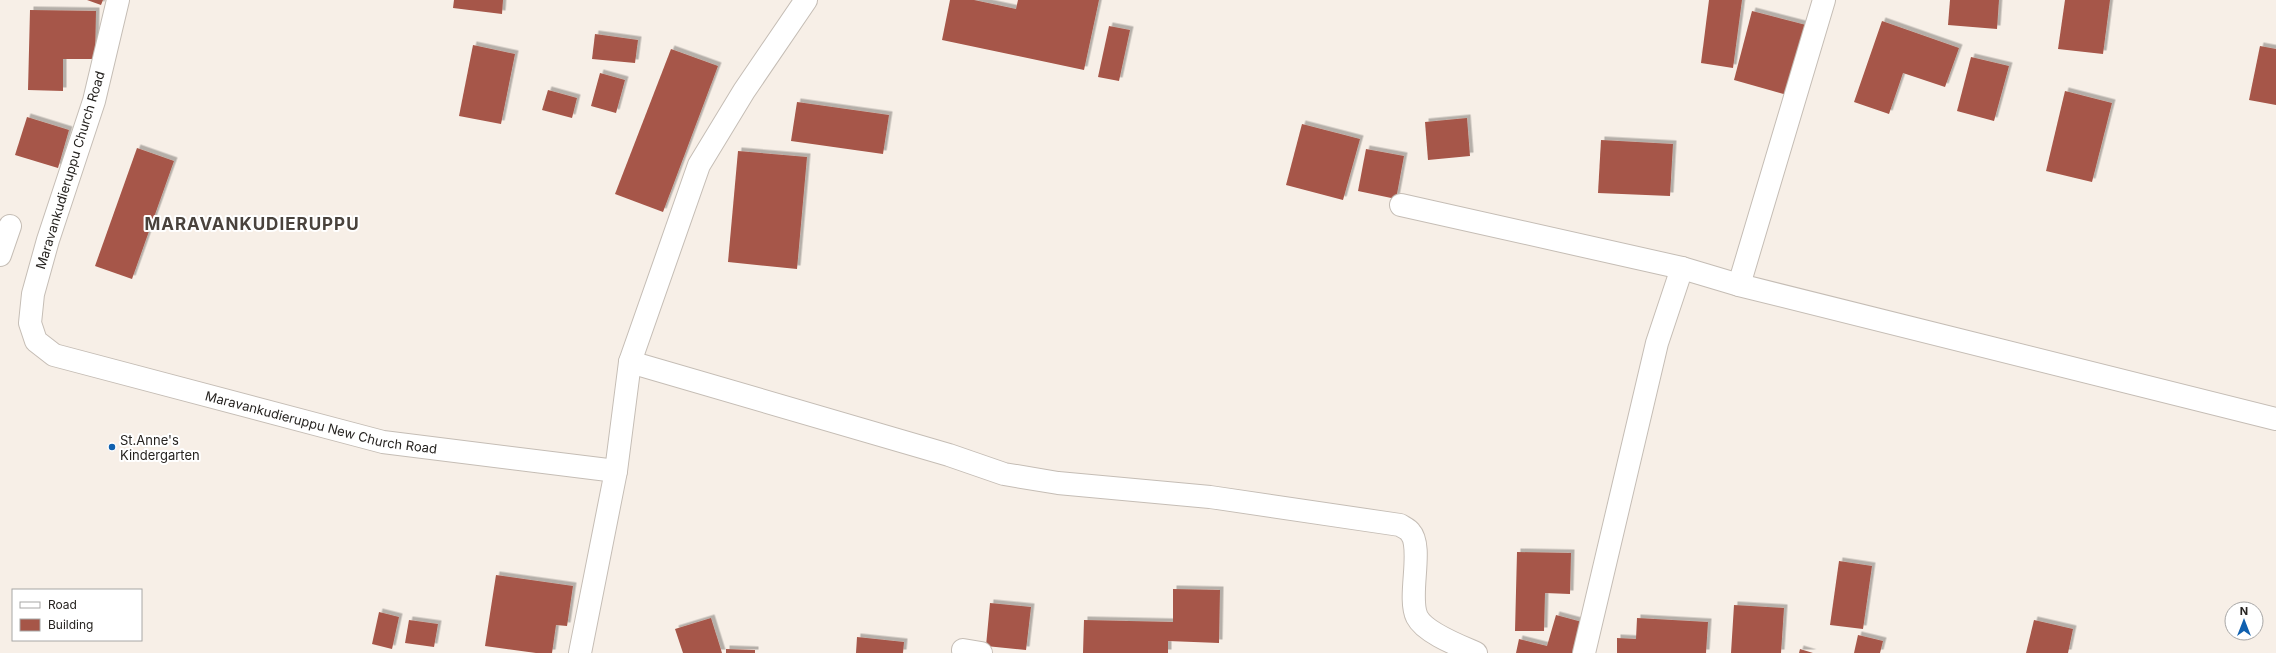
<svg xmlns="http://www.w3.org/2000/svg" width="2276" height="653" viewBox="0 0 2276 653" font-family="Inter,sans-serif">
<defs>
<filter id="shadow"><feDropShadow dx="3.5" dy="-3.5" stdDeviation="0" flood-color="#0004"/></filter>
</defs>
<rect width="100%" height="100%" fill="#f7efe7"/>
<!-- building -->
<g fill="#a65648" filter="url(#shadow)">
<path d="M87,0H103L101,5Z"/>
<path d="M454,0H503L502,14L453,8Z"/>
<path d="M950,0H974L1016,9L1018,0H1099L1084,70L942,40Z"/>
<path d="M1709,0H1742L1733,68L1701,63Z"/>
<path d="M1950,0H1999L1997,29L1948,25Z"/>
<path d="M2065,0H2110L2103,54L2058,49Z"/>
<path d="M30,10L96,11L95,59H63V91L28,90Z"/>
<path d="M1752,11L1806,25L1787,95L1734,80Z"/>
<path d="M1882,21L1959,48L1945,87L1903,73L1889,114L1854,102Z"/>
<path d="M1109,26L1130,30L1119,81L1098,77Z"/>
<path d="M595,34L638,40L635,63L592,59Z"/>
<path d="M473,45L515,54L501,124L459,116Z"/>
<path d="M2260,46L2276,49V105L2249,100Z"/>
<path d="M671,49L718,66L663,212L615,194Z"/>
<path d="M1971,57L2009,66L1994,121L1957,111Z"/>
<path d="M600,73L625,80L616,113L591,106Z"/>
<path d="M548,90L577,98L572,118L542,110Z"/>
<path d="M2065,91L2112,103L2092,182L2046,171Z"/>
<path d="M797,102L889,115L883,154L791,141Z"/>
<path d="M27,117L69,130L58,168L15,155Z"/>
<path d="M1467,118L1470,156L1428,160L1425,122Z"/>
<path d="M1302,124L1360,139L1343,200L1286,185Z"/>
<path d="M1601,140L1673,144L1670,196L1598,193Z"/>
<path d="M137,148L174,161L132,279L95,266Z"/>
<path d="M1366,149L1404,156L1396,199L1358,191Z"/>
<path d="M738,151L807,157L797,269L728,262Z"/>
<path d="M1517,552L1571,553L1570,594L1545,593L1544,631H1515Z"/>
<path d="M1839,561L1872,566L1863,629L1830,625Z"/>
<path d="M496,575L573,586L567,626L556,625L552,653H536L485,646Z"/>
<path d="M1173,589L1220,590L1219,643L1168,641V653H1083L1084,620L1173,622Z"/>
<path d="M990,603L1031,607L1026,650L986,646Z"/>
<path d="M1734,605L1784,608L1781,653H1731Z"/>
<path d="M379,612L399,617L392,649L372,644Z"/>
<path d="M1556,615L1582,622L1573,653H1516L1519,639L1547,646Z"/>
<path d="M711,618L722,653H683L675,629Z"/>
<path d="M1637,618L1708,622L1706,653H1617V638L1636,639Z"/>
<path d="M409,620L438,624L434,647L405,643Z"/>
<path d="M2034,620L2073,629L2068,653H2026Z"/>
<path d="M1858,635L1883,641L1880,653H1854Z"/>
<path d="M857,637L904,642L903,653H856Z"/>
<path d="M726,649L755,650V653H726Z"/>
<path d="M1800,649L1813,653H1799Z"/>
</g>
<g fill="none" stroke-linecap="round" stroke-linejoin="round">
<defs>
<g id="street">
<path id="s1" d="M118,0L94,101L48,240L33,294L30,323L36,341L54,355L383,442L616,471"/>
<path d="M1401,205L1682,268L1739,285L2276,419"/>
<path d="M0,255L10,226"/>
<path d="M1739,285L1824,0"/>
<path d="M630,362L949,455L1004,474L1058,483L1210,497L1400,525C1403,527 1408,529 1410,532C1424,547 1407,597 1417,617C1425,633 1460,646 1476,653"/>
<path d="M963,650L981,653"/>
<path d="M580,653L616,471L630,362L699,165L744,91L806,0"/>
<path d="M1584,653L1657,343L1682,268"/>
</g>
</defs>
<!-- street casing -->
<use href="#street" stroke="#c5bdb5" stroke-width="24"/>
<!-- street -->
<use href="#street" stroke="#fff" stroke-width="22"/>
</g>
<!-- markers -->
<circle fill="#1060af" stroke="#fff" stroke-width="1.5" cx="112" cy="447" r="4"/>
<g text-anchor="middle" stroke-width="4" stroke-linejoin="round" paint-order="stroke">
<!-- street labels -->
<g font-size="13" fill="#262320" stroke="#fff">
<text transform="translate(70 170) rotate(-73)" y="5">Maravankudieruppu Church Road</text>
<text dy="5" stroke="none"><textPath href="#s1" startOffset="653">Maravankudieruppu New Church Road</textPath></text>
</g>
<!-- poi labels -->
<g font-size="13" fill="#262320" stroke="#fff" text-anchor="start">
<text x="120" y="445">St.Anne's<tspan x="120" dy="15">Kindergarten</tspan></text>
</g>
<!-- district labels -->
<g font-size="17" font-weight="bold" letter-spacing="1" fill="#49423c" stroke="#fff">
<text x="252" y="230">MARAVANKUDIERUPPU</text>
</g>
</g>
<!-- legend -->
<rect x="12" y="589" width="130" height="52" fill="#ffffff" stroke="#a8a7a6"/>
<rect x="20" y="602" width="20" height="6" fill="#ffffff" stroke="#a8a7a6"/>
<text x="48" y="609" font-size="12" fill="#262320">Road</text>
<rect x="20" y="619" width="20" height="12" fill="#a65648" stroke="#a8a7a6"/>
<text x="48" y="629" font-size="12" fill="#262320">Building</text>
<!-- north arrow -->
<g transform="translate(2244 621)"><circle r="19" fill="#ffffff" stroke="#a8a7a6"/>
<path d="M0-3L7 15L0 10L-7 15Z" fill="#1060af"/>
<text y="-6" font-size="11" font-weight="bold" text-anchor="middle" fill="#262320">N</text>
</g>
</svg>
